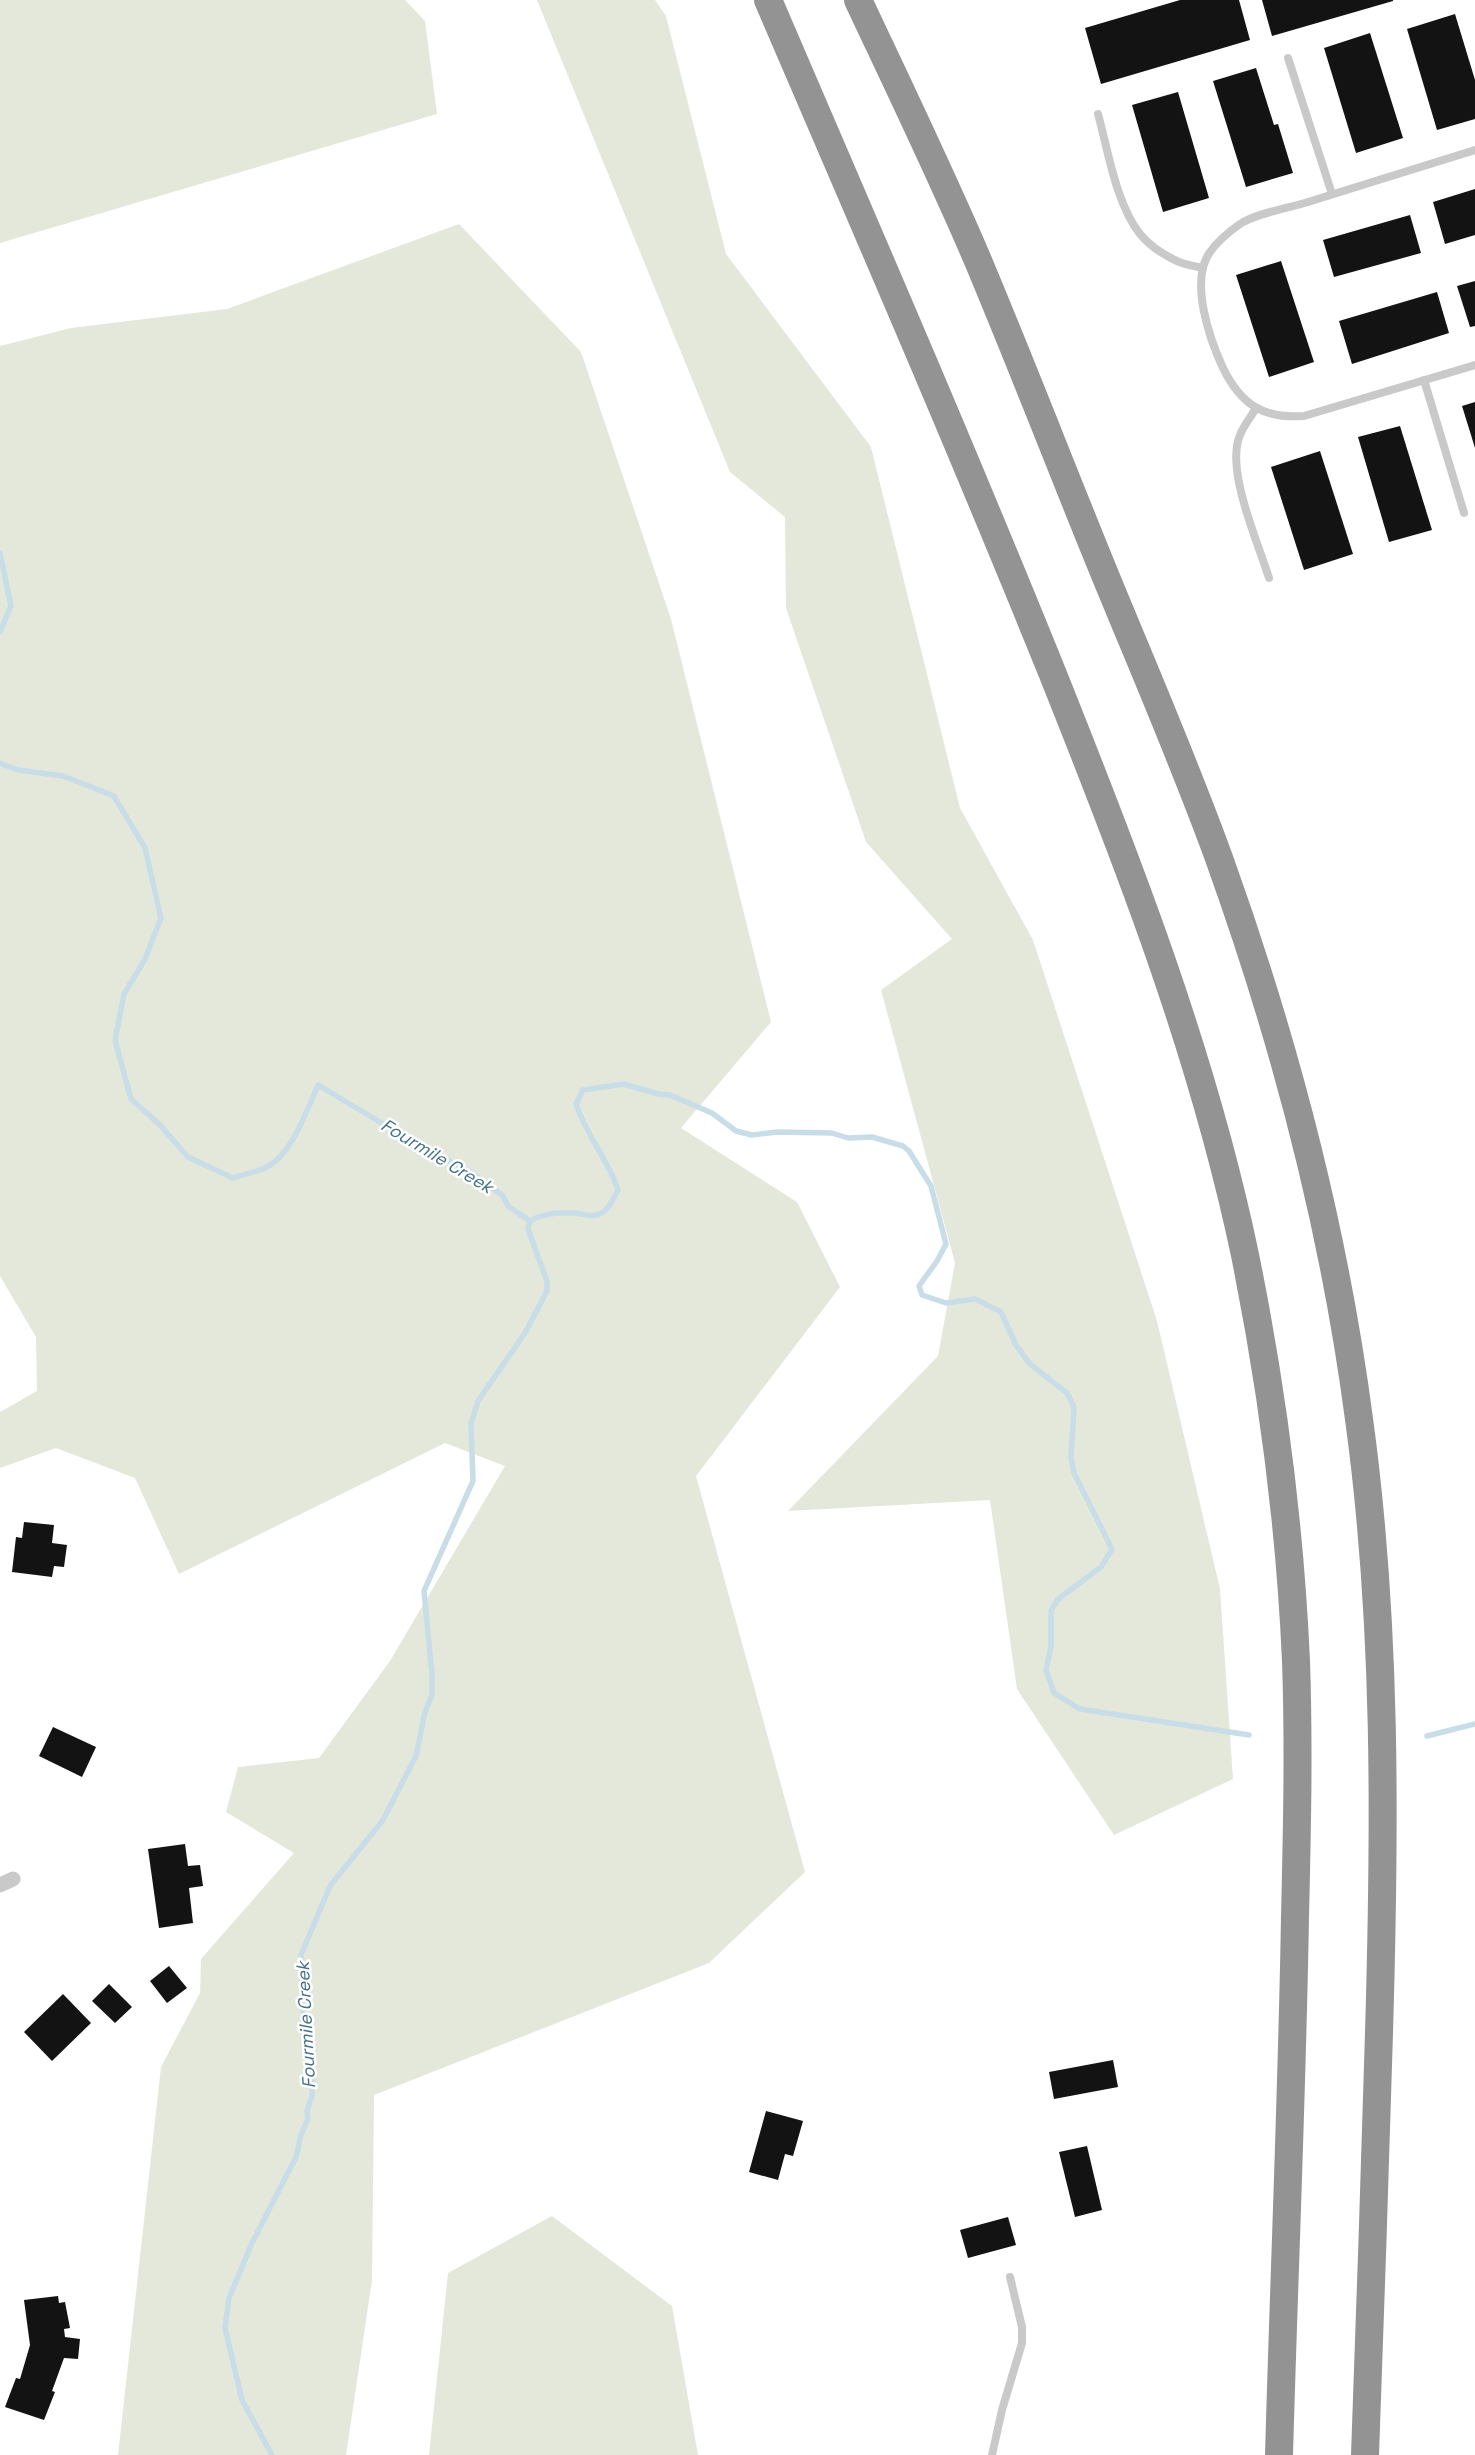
<svg xmlns="http://www.w3.org/2000/svg" width="1475" height="2455" viewBox="0 0 1475 2455" font-family="'Space Grotesk',sans-serif">
<rect width="100%" height="100%" fill="#fff"/>
<!-- green -->
<g fill="#e3e8da">
<path d="M0,0H405L425,21L437,114L0,243Z"/>
<path d="M537,0H655L666,16L726,254L871,447L960,808L1033,940L1157,1321L1220,1589L1233,1779L1114,1835L1017,1689L990,1500L788,1511L938,1356L955,1263L881,990L952,939L866,842L786,608L785,517L730,472Z"/>
<path d="M459,224L581,352L671,619L771,1022L681,1128L797,1202L840,1287L696,1476L805,1872L709,1963L374,2095L372,2280L346,2455H118L161,2067L200,1993L201,1959L294,1853L226,1812L238,1767L319,1758L390,1661L505,1466L445,1443L179,1574L135,1478L56,1448L0,1468V1412L37,1391L36,1337L0,1276V346L71,328L227,309Z"/>
<path d="M552,2216L672,2306L698,2455H429L448,2273Z"/>
</g>
<g fill="none" stroke-linecap="round" stroke-linejoin="round">
<!-- stream -->
<g stroke="#c8dde7" stroke-width="5.5">
<path d="M0,553L11,606L0,632"/>
<path d="M0,763L18,770L63,776L114,796L145,848L161,918L145,959L124,994L115,1040L131,1099L160,1125L188,1157L233,1178C244,1174 257,1172 267,1167C292,1154 307,1110 318,1085L415,1143L472,1173L503,1196L508,1206L530,1221"/>
<path d="M530,1221C543,1213 560,1212 575,1213C585,1214 593,1218 602,1213C610,1208 614,1197 618,1190C608,1159 586,1135 576,1104L583,1090L624,1084L658,1094L670,1095L712,1113L736,1131L752,1135L777,1132L832,1133L848,1138L872,1137L903,1146L909,1151L931,1186L946,1244L937,1261L919,1286L922,1295L946,1303L975,1299L1001,1312L1016,1345L1030,1364L1067,1393L1074,1407L1071,1458L1074,1473L1112,1549L1101,1567L1057,1600L1051,1611V1647L1046,1670L1054,1693L1080,1709L1249,1735"/>
<path d="M1427,1736L1475,1724"/>
<path d="M272,2455L242,2400L225,2328L229,2298L252,2243L296,2157L301,2135L308,2119L307,2111L312,2096L313,2075L302,2002L301,1955L330,1886L383,1820L416,1756L425,1712L432,1695V1674L424,1591L473,1481L471,1424L478,1401L525,1333L547,1291V1281L528,1229L530,1221"/>
</g>
</g>
<!-- building -->
<g fill="#131313">
<path d="M1180,0H1239L1250,40L1101,84L1085,28Z"/>
<path d="M1262,0H1393V1L1272,36Z"/>
<path d="M1455,14L1475,80V119L1437,130L1407,29Z"/>
<path d="M1370,33L1403,138L1356,153L1324,48Z"/>
<path d="M1256,68L1274,125L1278,124L1293,173L1246,187L1213,81Z"/>
<path d="M1178,92L1209,198L1163,212L1132,105Z"/>
<path d="M1475,189V235L1445,244L1433,202Z"/>
<path d="M1410,215L1421,253L1334,277L1323,240Z"/>
<path d="M1281,261L1314,362L1269,377L1236,275Z"/>
<path d="M1475,281V326L1470,327L1457,286Z"/>
<path d="M1437,292L1449,333L1352,364L1339,321Z"/>
<path d="M1475,402V448L1462,406Z"/>
<path d="M1400,426L1432,530L1389,542L1358,437Z"/>
<path d="M1320,451L1353,554L1304,570L1271,467Z"/>
<path d="M24,1522L54,1525L52,1543L67,1545L64,1567L54,1566L52,1577L12,1572L16,1537L22,1538Z"/>
<path d="M53,1727L96,1747L82,1777L39,1756Z"/>
<path d="M185,1844L188,1866L200,1865L203,1886L189,1888L193,1923L159,1928L148,1849Z"/>
<path d="M169,1966L187,1988L167,2003L150,1981Z"/>
<path d="M109,1984L132,2007L115,2023L92,2001Z"/>
<path d="M63,1994L91,2023L52,2061L24,2032Z"/>
<path d="M1113,2060L1118,2087L1054,2099L1049,2072Z"/>
<path d="M766,2111L803,2121L793,2156L785,2154L778,2180L749,2172Z"/>
<path d="M1087,2146L1102,2210L1075,2217L1059,2152Z"/>
<path d="M1008,2217L1016,2245L968,2258L960,2230Z"/>
<path d="M58,2296L59,2303L65,2302L70,2328L64,2329L65,2337L80,2339L78,2359L64,2358L52,2391L55,2392L44,2420L5,2407L16,2378L20,2379L30,2345L24,2300Z"/>
</g>
<g fill="none" stroke-linecap="round" stroke-linejoin="round">
<!-- service -->
<g stroke="#c9c9c9" stroke-width="8">
<path d="M1288,58L1332,194"/>
<path d="M1098,114C1108,150 1116,204 1140,234C1149,245 1164,255 1177,261C1185,265 1195,266 1203,268"/>
<path d="M1475,150C1419,167 1364,185 1308,202C1289,208 1257,213 1240,224C1230,231 1217,242 1210,252C1189,281 1210,340 1223,368C1241,405 1264,419 1304,416L1475,365"/>
<path d="M1424,380L1464,513"/>
<path d="M1256,408C1251,417 1244,425 1240,435C1225,470 1258,542 1269,578"/>
<path d="M992,2455L1002,2410L1022,2343V2327L1010,2277"/>
</g>
<!-- minor -->
<path stroke="#c9c9c9" stroke-width="15" d="M0,1885L13,1879"/>
<!-- motorway -->
<g stroke="#939393" stroke-width="28">
<path d="M768,0C864,223 961,447 1052,672C1128,862 1203,1054 1245,1255C1272,1388 1290,1526 1296,1661C1299,1747 1297,1832 1295,1917C1292,2097 1284,2276 1279,2455"/>
<path d="M858,0C898,85 939,170 976,256C1019,358 1059,462 1101,565C1141,663 1184,761 1220,861C1285,1042 1334,1229 1359,1419C1387,1623 1385,1828 1379,2033C1375,2174 1370,2314 1365,2455"/>
</g>
</g>
<g text-anchor="middle" stroke-width="5" stroke-linejoin="round" paint-order="stroke">
<!-- water labels -->
<g font-size="18" font-style="italic" fill="#427086" stroke="#fff">
<text transform="translate(437 1156) rotate(31)" y="6">Fourmile Creek</text>
<text transform="translate(306 2025) rotate(-93)" y="6">Fourmile Creek</text>
</g>
</g>
</svg>
